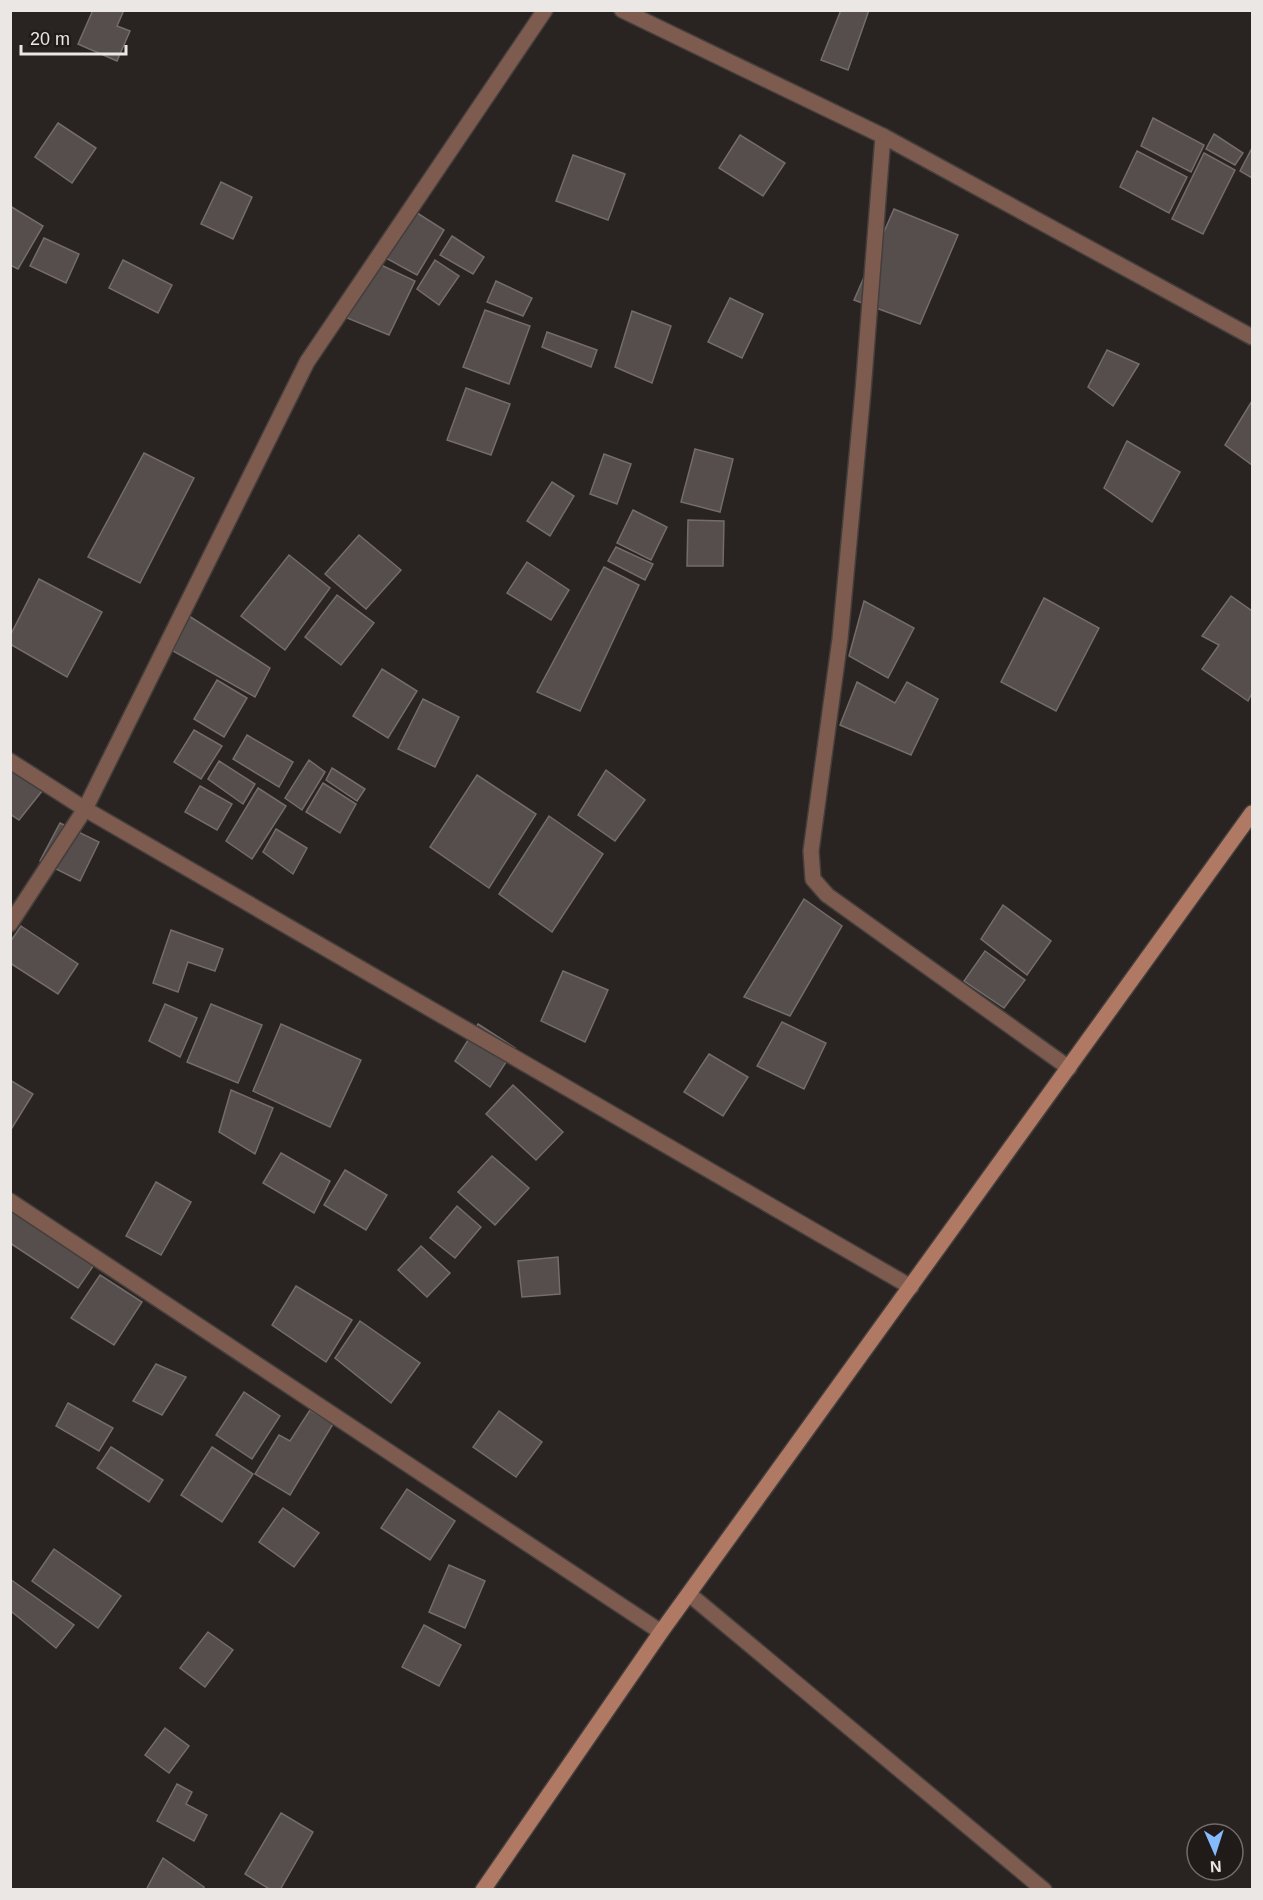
<svg xmlns="http://www.w3.org/2000/svg" width="1263" height="1900" viewBox="0 0 1263 1900" font-family="Helvetica,sans-serif">
<rect width="100%" height="100%" fill="#292321"/>
<!-- building -->
<g fill="#554e4c" stroke="#736c6a" stroke-width="1.5">
<path d="M93,10H124L117,26L130,31L117,61L78,44Z"/>
<path d="M841,10H869L848,70L821,60Z"/>
<path d="M1153,118L1204,145L1191,172L1141,146Z"/>
<path d="M58,123L96,148L72,183L35,157Z"/>
<path d="M1214,134L1243,153L1235,165L1206,149Z"/>
<path d="M740,135L785,163L763,196L719,168Z"/>
<path d="M1252,148V178L1240,171Z"/>
<path d="M1137,151L1187,177L1169,213L1120,187Z"/>
<path d="M1204,153L1235,170L1203,234L1172,219Z"/>
<path d="M573,155L625,174L608,220L556,201Z"/>
<path d="M221,182L252,197L233,239L201,224Z"/>
<path d="M10,206L43,226L18,269L10,265Z"/>
<path d="M894,209L958,235L920,324L854,300Z"/>
<path d="M414,211L444,230L417,275L384,257Z"/>
<path d="M452,236L484,257L473,274L440,255Z"/>
<path d="M44,238L79,254L66,283L30,266Z"/>
<path d="M123,260L172,285L158,313L109,288Z"/>
<path d="M435,260L459,276L439,305L417,289Z"/>
<path d="M379,264L415,281L389,335L347,318Z"/>
<path d="M496,281L532,298L523,316L487,302Z"/>
<path d="M730,298L763,314L742,358L708,342Z"/>
<path d="M485,310L530,326L509,384L463,367Z"/>
<path d="M632,311L671,326L652,383L615,367Z"/>
<path d="M547,332L597,350L591,367L542,347Z"/>
<path d="M1107,350L1139,364L1113,406L1088,387Z"/>
<path d="M466,388L510,404L491,455L447,440Z"/>
<path d="M1252,401V465L1225,445Z"/>
<path d="M1127,441L1180,472L1152,522L1104,488Z"/>
<path d="M695,449L733,459L720,512L681,502Z"/>
<path d="M144,453L194,478L140,583L88,557Z"/>
<path d="M604,454L631,464L617,504L590,494Z"/>
<path d="M552,482L574,496L550,536L527,521Z"/>
<path d="M633,510L667,527L651,560L617,543Z"/>
<path d="M688,520L724,521L723,566H687Z"/>
<path d="M359,535L401,570L366,609L325,574Z"/>
<path d="M616,547L653,564L645,580L608,561Z"/>
<path d="M289,555L330,588L285,650L241,616Z"/>
<path d="M527,562L569,590L551,620L507,593Z"/>
<path d="M604,567L639,585L580,711L537,692Z"/>
<path d="M39,579L102,612L67,677L10,644V636Z"/>
<path d="M337,595L374,623L341,665L305,637Z"/>
<path d="M1231,596L1252,611V693L1248,701L1202,669L1219,645L1202,636Z"/>
<path d="M1044,598L1099,628L1056,711L1001,682Z"/>
<path d="M864,601L914,628L888,678L849,656Z"/>
<path d="M189,616L270,668L255,697L173,651Z"/>
<path d="M382,669L417,691L388,738L353,716Z"/>
<path d="M217,680L247,698L224,737L194,719Z"/>
<path d="M857,682L895,703L907,682L938,699L911,755L840,725Z"/>
<path d="M423,699L459,717L435,767L398,749Z"/>
<path d="M194,730L222,746L201,779L174,762Z"/>
<path d="M247,735L293,762L279,787L233,759Z"/>
<path d="M309,760L325,772L302,810L285,798Z"/>
<path d="M219,761L255,784L243,804L208,779Z"/>
<path d="M13,768L42,791L19,820L10,814V772Z"/>
<path d="M332,768L365,789L357,801L326,780Z"/>
<path d="M606,770L645,800L615,841L578,815Z"/>
<path d="M477,775L536,814L489,888L430,847Z"/>
<path d="M323,783L356,804L340,833L306,812Z"/>
<path d="M200,786L232,804L217,830L185,812Z"/>
<path d="M258,788L286,806L252,859L226,841Z"/>
<path d="M549,816L603,854L552,932L499,894Z"/>
<path d="M60,823L99,842L80,881L40,861Z"/>
<path d="M276,829L307,848L293,874L263,852Z"/>
<path d="M804,899L842,926L790,1016L744,997Z"/>
<path d="M1003,905L1051,941L1027,975L981,939Z"/>
<path d="M21,926L78,964L58,994L10,963V942Z"/>
<path d="M171,930L223,949L215,971L188,962L178,992L153,983Z"/>
<path d="M985,951L1025,980L1004,1008L964,981Z"/>
<path d="M563,971L608,990L585,1042L541,1021Z"/>
<path d="M165,1004L197,1018L180,1057L149,1041Z"/>
<path d="M211,1004L262,1025L238,1083L187,1062Z"/>
<path d="M782,1022L826,1043L804,1089L757,1066Z"/>
<path d="M281,1024L361,1060L330,1127L253,1091Z"/>
<path d="M478,1024L515,1048L490,1087L455,1061Z"/>
<path d="M709,1054L748,1077L723,1116L684,1092Z"/>
<path d="M10,1080L33,1094L10,1131Z"/>
<path d="M513,1085L563,1132L536,1160L486,1114Z"/>
<path d="M231,1090L273,1108L255,1154L219,1132Z"/>
<path d="M281,1153L330,1181L314,1213L263,1183Z"/>
<path d="M492,1156L529,1188L495,1225L458,1192Z"/>
<path d="M345,1170L387,1195L366,1230L324,1205Z"/>
<path d="M156,1182L191,1202L161,1255L126,1236Z"/>
<path d="M10,1206L96,1262L78,1288L10,1243Z"/>
<path d="M457,1206L481,1227L455,1258L430,1238Z"/>
<path d="M421,1246L450,1273L427,1297L398,1270Z"/>
<path d="M558,1257L560,1294L522,1297L518,1261Z"/>
<path d="M100,1275L142,1302L114,1345L71,1318Z"/>
<path d="M296,1286L352,1320L326,1362L272,1325Z"/>
<path d="M360,1321L420,1363L391,1403L335,1358Z"/>
<path d="M156,1364L186,1377L162,1415L133,1401Z"/>
<path d="M244,1392L280,1416L252,1459L216,1435Z"/>
<path d="M68,1403L113,1428L99,1451L56,1426Z"/>
<path d="M310,1410L333,1424L290,1495L255,1474L279,1435L290,1441Z"/>
<path d="M499,1411L542,1442L516,1477L473,1447Z"/>
<path d="M111,1447L163,1480L149,1502L97,1468Z"/>
<path d="M212,1447L253,1474L222,1522L181,1495Z"/>
<path d="M407,1489L455,1521L430,1560L381,1528Z"/>
<path d="M283,1508L319,1533L294,1567L259,1542Z"/>
<path d="M54,1549L121,1596L98,1628L32,1581Z"/>
<path d="M449,1565L485,1581L465,1628L429,1612Z"/>
<path d="M10,1579L74,1625L56,1648L12,1612L10,1615Z"/>
<path d="M424,1625L461,1645L439,1686L402,1667Z"/>
<path d="M208,1632L233,1650L205,1687L180,1668Z"/>
<path d="M165,1728L189,1746L169,1773L145,1755Z"/>
<path d="M177,1784L192,1792L186,1804L207,1815L194,1841L157,1821Z"/>
<path d="M281,1813L313,1832L280,1890H271L245,1874Z"/>
<path d="M163,1858L204,1887L203,1890H146Z"/>
</g>
<g fill="none" stroke-linecap="round" stroke-linejoin="round">
<defs>
<g id="street">
<path d="M622,10L883,136L1252,337"/>
<path d="M883,136L863,391L840,639L811,851L813,879L827,895L1069,1068"/>
<path d="M10,761L85,809L911,1287"/>
<path d="M10,924L85,809L307,362L545,10"/>
<path d="M10,1201L661,1632"/>
<path d="M689,1594L1044,1890"/>
</g>
<path id="secondary" d="M483,1890L661,1632L1252,813"/>
</defs>
<!-- street casing -->
<use href="#street" stroke="#443e3c" stroke-width="18"/>
<!-- secondary casing -->
<use href="#secondary" stroke="#443e3c" stroke-width="18"/>
<!-- street -->
<use href="#street" stroke="#7d5b4e" stroke-width="15"/>
<!-- secondary -->
<use href="#secondary" stroke="#af7964" stroke-width="15"/>
</g>
<!-- border -->
<rect width="1263" height="1900" fill="none" stroke="#ebe7e5" stroke-width="24"/>
<!-- north arrow -->
<g transform="translate(1215 1852) rotate(177)"><circle r="28" fill="#201a18" stroke="#716c6a" stroke-width="1.5"/>
<path d="M0-4.5L10 22L0 15L-10 22Z" fill="#85bbfb"/>
<text y="-9" font-size="16" font-weight="bold" text-anchor="middle" fill="#ebe7e5">N</text>
</g>
<!-- scale -->
<path d="M21 45v9h105v-9" fill="none" stroke="#ebe7e5" stroke-width="3"/>
<text x="30" y="45" font-size="18" fill="#ebe7e5" stroke="#201a18" stroke-width="4.5" paint-order="stroke">20 m</text>
</svg>
